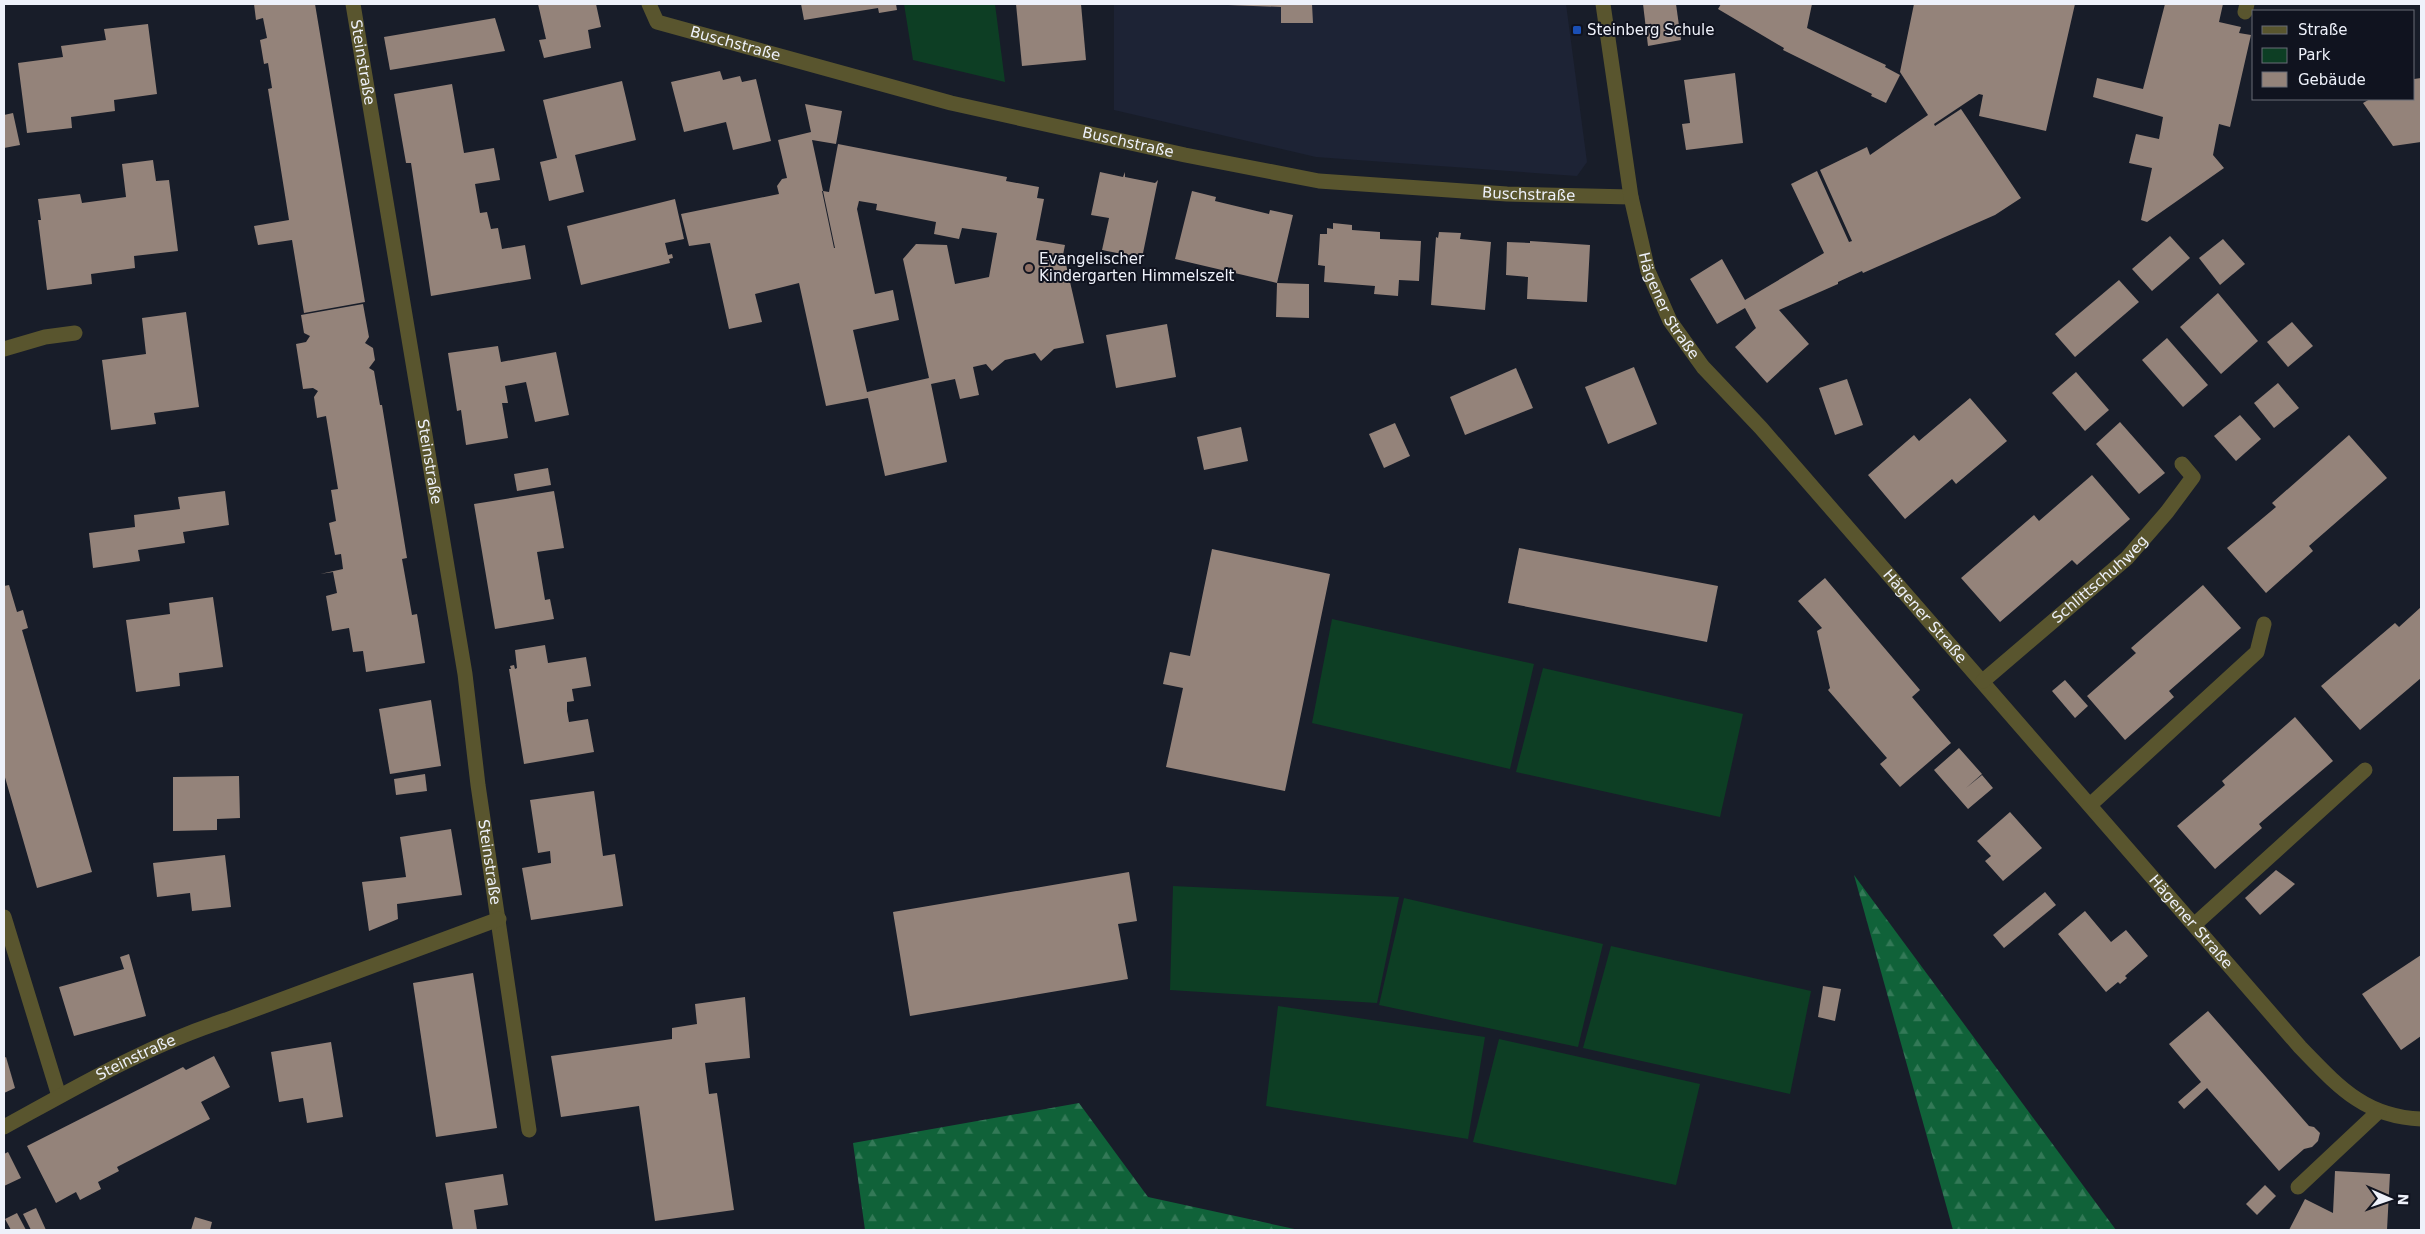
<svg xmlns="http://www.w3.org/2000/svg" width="2425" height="1234" viewBox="0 0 2425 1234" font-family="'DejaVu Sans',sans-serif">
<defs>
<pattern id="forest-firs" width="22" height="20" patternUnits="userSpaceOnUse" patternTransform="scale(1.25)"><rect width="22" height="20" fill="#106239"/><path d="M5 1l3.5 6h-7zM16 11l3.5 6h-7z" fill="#337957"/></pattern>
</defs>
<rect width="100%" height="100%" fill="#181d29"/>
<!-- built -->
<path fill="#1d2335" d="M1114,4H1566L1587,162L1577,176L1316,157L1114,110Z"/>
<!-- green -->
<g fill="#0d3e24">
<path d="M904,4H995L1005,82L913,60Z"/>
<path d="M1332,619L1534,664L1510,769L1312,723Z"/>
<path d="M1543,668L1743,714L1720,817L1516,772Z"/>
<path d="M1173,886L1399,897L1377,1003L1170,990Z"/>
<path d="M1404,898L1603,944L1578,1047L1379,1005Z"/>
<path d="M1611,946L1811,991L1790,1094L1583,1048Z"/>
<path d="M1278,1006L1485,1037L1468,1139L1266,1106Z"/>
<path d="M1499,1039L1700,1084L1676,1185L1473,1142Z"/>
</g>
<!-- forest -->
<g fill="url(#forest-firs)">
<path d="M1854,875L2116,1230H1953Z"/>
<path d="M1079,1103L1148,1197L1299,1230H865L853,1143Z"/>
</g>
<!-- building -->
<g fill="#94837a" fill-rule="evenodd">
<path d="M254,4H315L365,302L304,313L292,240L258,245L254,226L289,220L268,89L272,88L268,63L264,64L260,40L267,38L263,18L256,20Z"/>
<path d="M538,4H596L601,27L588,30L591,48L544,58L539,40L546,39Z"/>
<path d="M801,4H896L897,10L879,13L878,8L804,20Z"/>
<path d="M1016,4H1081L1086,60L1022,66Z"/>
<path d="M1203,4H1312L1313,23H1281V7Z"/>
<path d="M1643,4H1676L1681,40L1648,46Z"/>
<path d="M1721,4H1812L1807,28L1886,65L1885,67L1900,75L1886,103L1871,96L1872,94L1783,50L1784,48L1718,9Z"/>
<path d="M1914,4H2075L2046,131L1979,116L1983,95L1979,94L1934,124L1935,126L1961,109L2021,198L1995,215L1863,273L1862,271L1838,282V284L1779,310L1809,344L1767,383L1735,347L1756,328L1745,308L1717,324L1690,279L1722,259L1745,300L1824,253L1791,184L1817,171L1849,242L1852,241L1820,170L1867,147L1870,155L1928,115L1900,72Z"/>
<path d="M2165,4H2223L2219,22L2241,27L2239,33L2251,35L2230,127L2219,124L2213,155L2224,168L2147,222L2141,220L2152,168L2129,163L2136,134L2159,139L2163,117L2093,97L2097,78L2143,89Z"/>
<path d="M495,18L505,51L390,70L384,37Z"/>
<path d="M148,24L157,94L114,100L115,111L71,117L72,128L27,133L18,63L63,57L61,46L106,40L104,29Z"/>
<path d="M720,71L723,80L740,76L742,82L756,79L771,141L733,150L726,122L684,132L671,82Z"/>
<path d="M1735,73L1743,143L1686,150L1682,124L1690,123L1684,80Z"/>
<path d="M2421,78V142L2393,146L2363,103L2370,99H2414V79Z"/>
<path d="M622,81L636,140L575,155L584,192L549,201L540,162L557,158L543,100Z"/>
<path d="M452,84L464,153L494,148L500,180L475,184L480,213L487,212L491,229L498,228L502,249L525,245L531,279L431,296L411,163H406L394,94Z"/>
<path d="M805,104L842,111L836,144L812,140L823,191L829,192L838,144L1007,177L1006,181L1039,187L1037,198L1044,199L1036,240L1065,245L1062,260H1065L1084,343L1054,349L1041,361L1035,353L1005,360L992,371L986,364L973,367L979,395L960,399L955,379L931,384L947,462L885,476L868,398L826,406L799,283L755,294L762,322L729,329L710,243L689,246L681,214L779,194L777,186L782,179L787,178L778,140L811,132ZM822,191H823L835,248H834ZM859,201L877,204L876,210L936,222L934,234L959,239L962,228L997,233L989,277L955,284L947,245L916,244L903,259L929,378L867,392L853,330L899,320L893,290L875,294L857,209Z"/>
<path d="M13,113L20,145L4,148V115Z"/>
<path d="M153,160L156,181L169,180L178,251L134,256L135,268L91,274L92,284L47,290L38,220H41L38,199L80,194L82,203L126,197L122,164Z"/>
<path d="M1100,172L1123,177L1125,172V177L1155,183L1158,180L1142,258L1102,250L1109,218L1091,215Z"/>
<path d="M1192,191L1216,197L1215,201L1269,214L1270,210L1293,215L1277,283L1175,259Z"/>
<path d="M675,199L684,239L665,243L668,255L672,254L673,258L669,259L670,263L581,285L567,226Z"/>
<path d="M1333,223L1352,225V230L1380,232V239L1421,241L1419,281L1399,280L1398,296L1374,294L1375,286L1324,282L1325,266L1318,265L1320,234H1327V228L1333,229Z"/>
<path d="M1439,232L1461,233L1460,239L1491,242L1485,310L1431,305L1436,237L1438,238Z"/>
<path d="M2170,236L2190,258L2152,291L2132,269Z"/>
<path d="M2223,239L2245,264L2220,285L2199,258Z"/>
<path d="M1530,241L1590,245L1587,302L1527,299L1528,277L1506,275L1507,242L1530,243Z"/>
<path d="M2119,280L2139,302L2075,357L2055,334Z"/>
<path d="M1277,283L1309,284V318L1276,317Z"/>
<path d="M2218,293L2258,341L2221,374L2180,327Z"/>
<path d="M363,304L369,337L365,343L373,348L375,360L369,368L374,371L380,405H382L407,558L402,559L412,615L417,614L425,663L366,672L363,651L353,652L349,628L332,631L326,596L337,593L333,572L320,574L343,569L341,554L335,555L329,523L336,521L331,490L338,489L326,416L317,418L314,397L318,391L313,388L303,389L296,344L306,342L310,336L304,333L301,315Z"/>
<path d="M186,312L199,407L154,413L156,424L111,430L102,360L146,354L142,318Z"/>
<path d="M2292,322L2313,346L2288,367L2267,342Z"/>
<path d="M1167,324L1176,377L1116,388L1106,335Z"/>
<path d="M2167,338L2208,385L2183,407L2142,360Z"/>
<path d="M498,346L501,362L556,352L569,415L535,422L526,382L505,386L508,403H502L508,438L466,445L461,410L457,411L448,353Z"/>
<path d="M1634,367L1657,424L1608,444L1585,387Z"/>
<path d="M1516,368L1533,408L1465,435L1450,397Z"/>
<path d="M2076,372L2109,410L2085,431L2052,393Z"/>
<path d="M1847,379L1863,425L1835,435L1819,388Z"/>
<path d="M2278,383L2299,408L2274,428L2254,403Z"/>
<path d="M1970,398L2007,441L1956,484L1952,479L1905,519L1868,475L1914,435L1919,441Z"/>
<path d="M2240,415L2261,439L2236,461L2214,436Z"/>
<path d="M2120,422L2165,473L2139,494L2096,444Z"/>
<path d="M1395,423L1410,456L1384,468L1369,434Z"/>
<path d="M1241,427L1248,461L1204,470L1197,437Z"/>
<path d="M2349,435L2387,478L2309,546L2313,551L2266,593L2227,548L2276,507L2272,503Z"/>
<path d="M548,468L551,485L517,491L514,474Z"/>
<path d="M2092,475L2130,519L2077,565L2072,560L2000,622L1961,578L2034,515L2039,521Z"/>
<path d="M225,491L229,525L183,532L185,543L138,550L140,561L93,568L89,533L135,527L134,515L180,509L178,497Z"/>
<path d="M554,491L564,548L537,552L545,600L550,599L554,619L495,629L474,504Z"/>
<path d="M1519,548L1718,586L1707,642L1508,603Z"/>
<path d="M1212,549L1330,574L1285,791L1166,767L1183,688L1163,684L1170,652L1190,656Z"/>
<path d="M1825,578L1920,690L1912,697L1951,743L1900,787L1880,764L1887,758L1828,690L1830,688L1817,631L1822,628L1798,601Z"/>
<path d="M9,585L17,612L23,610L28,628L22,630L92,872L37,888L4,774V586Z"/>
<path d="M2203,585L2241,628L2169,691L2174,697L2125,740L2087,696L2136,653L2131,648Z"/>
<path d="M213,597L223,667L179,673L180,686L136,692L126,620L170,614L169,603Z"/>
<path d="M2421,607V678L2360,730L2321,686L2395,623L2399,627Z"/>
<path d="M545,645L548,663L586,657L591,686L572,689L574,701L567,702V711L569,722L588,719L594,752L524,764L509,669H511L510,666L514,665L515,669L517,668L515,650Z"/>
<path d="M2065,680L2088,706L2075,718L2052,691Z"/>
<path d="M431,700L441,766L390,774L379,709Z"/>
<path d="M2295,717L2333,761L2259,824L2262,828L2215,869L2177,826L2225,785L2222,781Z"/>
<path d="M1959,748L1982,774L1966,788L1982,775L1993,788L1968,809L1934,770Z"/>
<path d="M425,774L427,791L396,795L394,779Z"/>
<path d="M239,776L240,818L217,819V830L173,831V777Z"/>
<path d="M594,791L603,856L615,854L623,906L531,920L522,868L551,863L550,851L538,853L530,800Z"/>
<path d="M2010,812L2042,848L2003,881L1985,861L1991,856L1977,841Z"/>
<path d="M451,829L462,895L397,904L398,919L369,931L362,882L406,877L400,837Z"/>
<path d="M225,855L231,907L192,911L190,893L157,897L153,863Z"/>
<path d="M2276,870L2295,884L2260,915L2245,898Z"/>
<path d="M1129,872L1137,921L1118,924L1128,979L910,1016L893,912Z"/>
<path d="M2045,892L2056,905L2004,948L1993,935Z"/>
<path d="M2085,911L2111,942L2126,930L2148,956L2125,976L2127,978L2120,984L2118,982L2106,992L2058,934Z"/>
<path d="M129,954L146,1016L74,1036L59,987L124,969L120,957Z"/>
<path d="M2421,955V1036L2401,1050L2362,994Z"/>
<path d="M473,973L497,1128L436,1137L413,983Z"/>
<path d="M1823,986L1841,989L1835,1021L1818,1017Z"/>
<path d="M745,997L750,1058L705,1063L709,1094L717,1093L734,1210L655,1221L639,1106L561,1117L551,1056L672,1039V1028L697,1024L695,1004Z"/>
<path d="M2208,1011L2309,1126L2314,1127L2320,1133L2318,1141L2312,1147L2304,1149L2279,1171L2207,1088L2184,1109L2178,1102L2201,1082L2169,1044Z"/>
<path d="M331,1042L343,1117L307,1123L303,1098L279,1102L271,1052Z"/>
<path d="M214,1056L230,1087L201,1102L210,1119L117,1167L119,1171L98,1182L101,1189L80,1200L76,1192L56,1203L27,1146L183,1067L186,1070Z"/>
<path d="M6,1057L15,1088L4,1093V1058Z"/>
<path d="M8,1152L21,1178L4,1186V1154Z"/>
<path d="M2335,1171L2390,1174L2387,1230H2289L2305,1199L2333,1213Z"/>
<path d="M503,1174L508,1205L474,1210L477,1230H453L445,1183Z"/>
<path d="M2265,1185L2276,1196L2257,1215L2246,1204Z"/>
<path d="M36,1208L46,1230H31L23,1214Z"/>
<path d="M17,1213L26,1230H11L5,1219Z"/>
<path d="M195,1217L212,1222L210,1230H191Z"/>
</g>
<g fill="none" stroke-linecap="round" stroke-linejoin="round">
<!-- minor -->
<g stroke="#59552e" stroke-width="15">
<path id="s1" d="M353,4L465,674L478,785L529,1130"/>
<path id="s2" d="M649,4L657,22L951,103L1185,155L1319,181L1507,194L1631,197"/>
<path id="s3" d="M1603,4L1631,197L1648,271L1670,321L1703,367L1761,428L2300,1047C2337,1085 2364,1117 2421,1119"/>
<path d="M2245,12L2247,4"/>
<path d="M4,349L45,337L75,333"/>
<path id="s4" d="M1983,681L2127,558L2167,512L2193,477L2182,464"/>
<path d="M2090,805L2257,652L2264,624"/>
<path d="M4,917L59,1096"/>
<path d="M2194,925L2365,770"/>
<path id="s5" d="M4,1127C75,1088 148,1045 226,1020L499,919"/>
<path d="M2298,1187L2379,1111"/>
</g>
</g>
<!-- markers -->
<rect fill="#1a4fb4" stroke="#10131f" stroke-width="2" x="1572" y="25" width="10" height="10" rx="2.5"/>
<circle fill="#8d6e63" stroke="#10131f" stroke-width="2" cx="1029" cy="268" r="5"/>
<g text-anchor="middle" stroke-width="4" stroke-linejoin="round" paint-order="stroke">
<!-- poi labels -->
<g font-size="15" fill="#eef1fa" stroke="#10131f" text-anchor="start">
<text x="1587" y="35">Steinberg Schule</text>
<text x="1039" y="264">Evangelischer<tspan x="1039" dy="17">Kindergarten Himmelszelt</tspan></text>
</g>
<!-- street labels -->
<g font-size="15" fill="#eef1fa" stroke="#10131f">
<text dy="5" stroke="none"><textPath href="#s2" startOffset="101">Buschstraße</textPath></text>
<text dy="5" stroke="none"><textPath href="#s1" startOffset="59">Steinstraße</textPath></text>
<text dy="5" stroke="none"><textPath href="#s2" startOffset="506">Buschstraße</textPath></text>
<text dy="5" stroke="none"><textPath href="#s2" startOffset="911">Buschstraße</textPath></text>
<text dy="5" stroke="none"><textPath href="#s3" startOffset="311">Hägener Straße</textPath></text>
<text dy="5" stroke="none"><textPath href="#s1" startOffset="464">Steinstraße</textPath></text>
<text dy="5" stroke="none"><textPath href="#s4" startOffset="155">Schlittschuhweg</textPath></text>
<text dy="5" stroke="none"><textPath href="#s3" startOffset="716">Hägener Straße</textPath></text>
<text dy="5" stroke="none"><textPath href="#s1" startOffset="869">Steinstraße</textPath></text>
<text dy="5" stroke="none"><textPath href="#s3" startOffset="1121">Hägener Straße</textPath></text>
<text dy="5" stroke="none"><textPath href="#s5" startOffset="149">Steinstraße</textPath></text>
</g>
</g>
<!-- border -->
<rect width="2425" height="1234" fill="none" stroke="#eef1fa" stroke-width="10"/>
<!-- legend -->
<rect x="2252" y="10" width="162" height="90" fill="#10131f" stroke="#696c77"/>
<rect x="2262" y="26" width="25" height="8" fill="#59552e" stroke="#696c77"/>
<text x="2298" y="35" font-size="15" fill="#eef1fa">Straße</text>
<rect x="2262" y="48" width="25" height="15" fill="#0d3e24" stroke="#696c77"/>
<text x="2298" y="60" font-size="15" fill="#eef1fa">Park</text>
<rect x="2262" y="72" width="25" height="15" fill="#94837a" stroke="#696c77"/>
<text x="2298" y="85" font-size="15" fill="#eef1fa">Gebäude</text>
<!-- north arrow -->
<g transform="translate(2390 1199) rotate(92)" stroke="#10131f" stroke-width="4" paint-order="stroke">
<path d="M0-4L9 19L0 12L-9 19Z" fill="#eef1fa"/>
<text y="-8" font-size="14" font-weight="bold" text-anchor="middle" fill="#eef1fa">N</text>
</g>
</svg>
